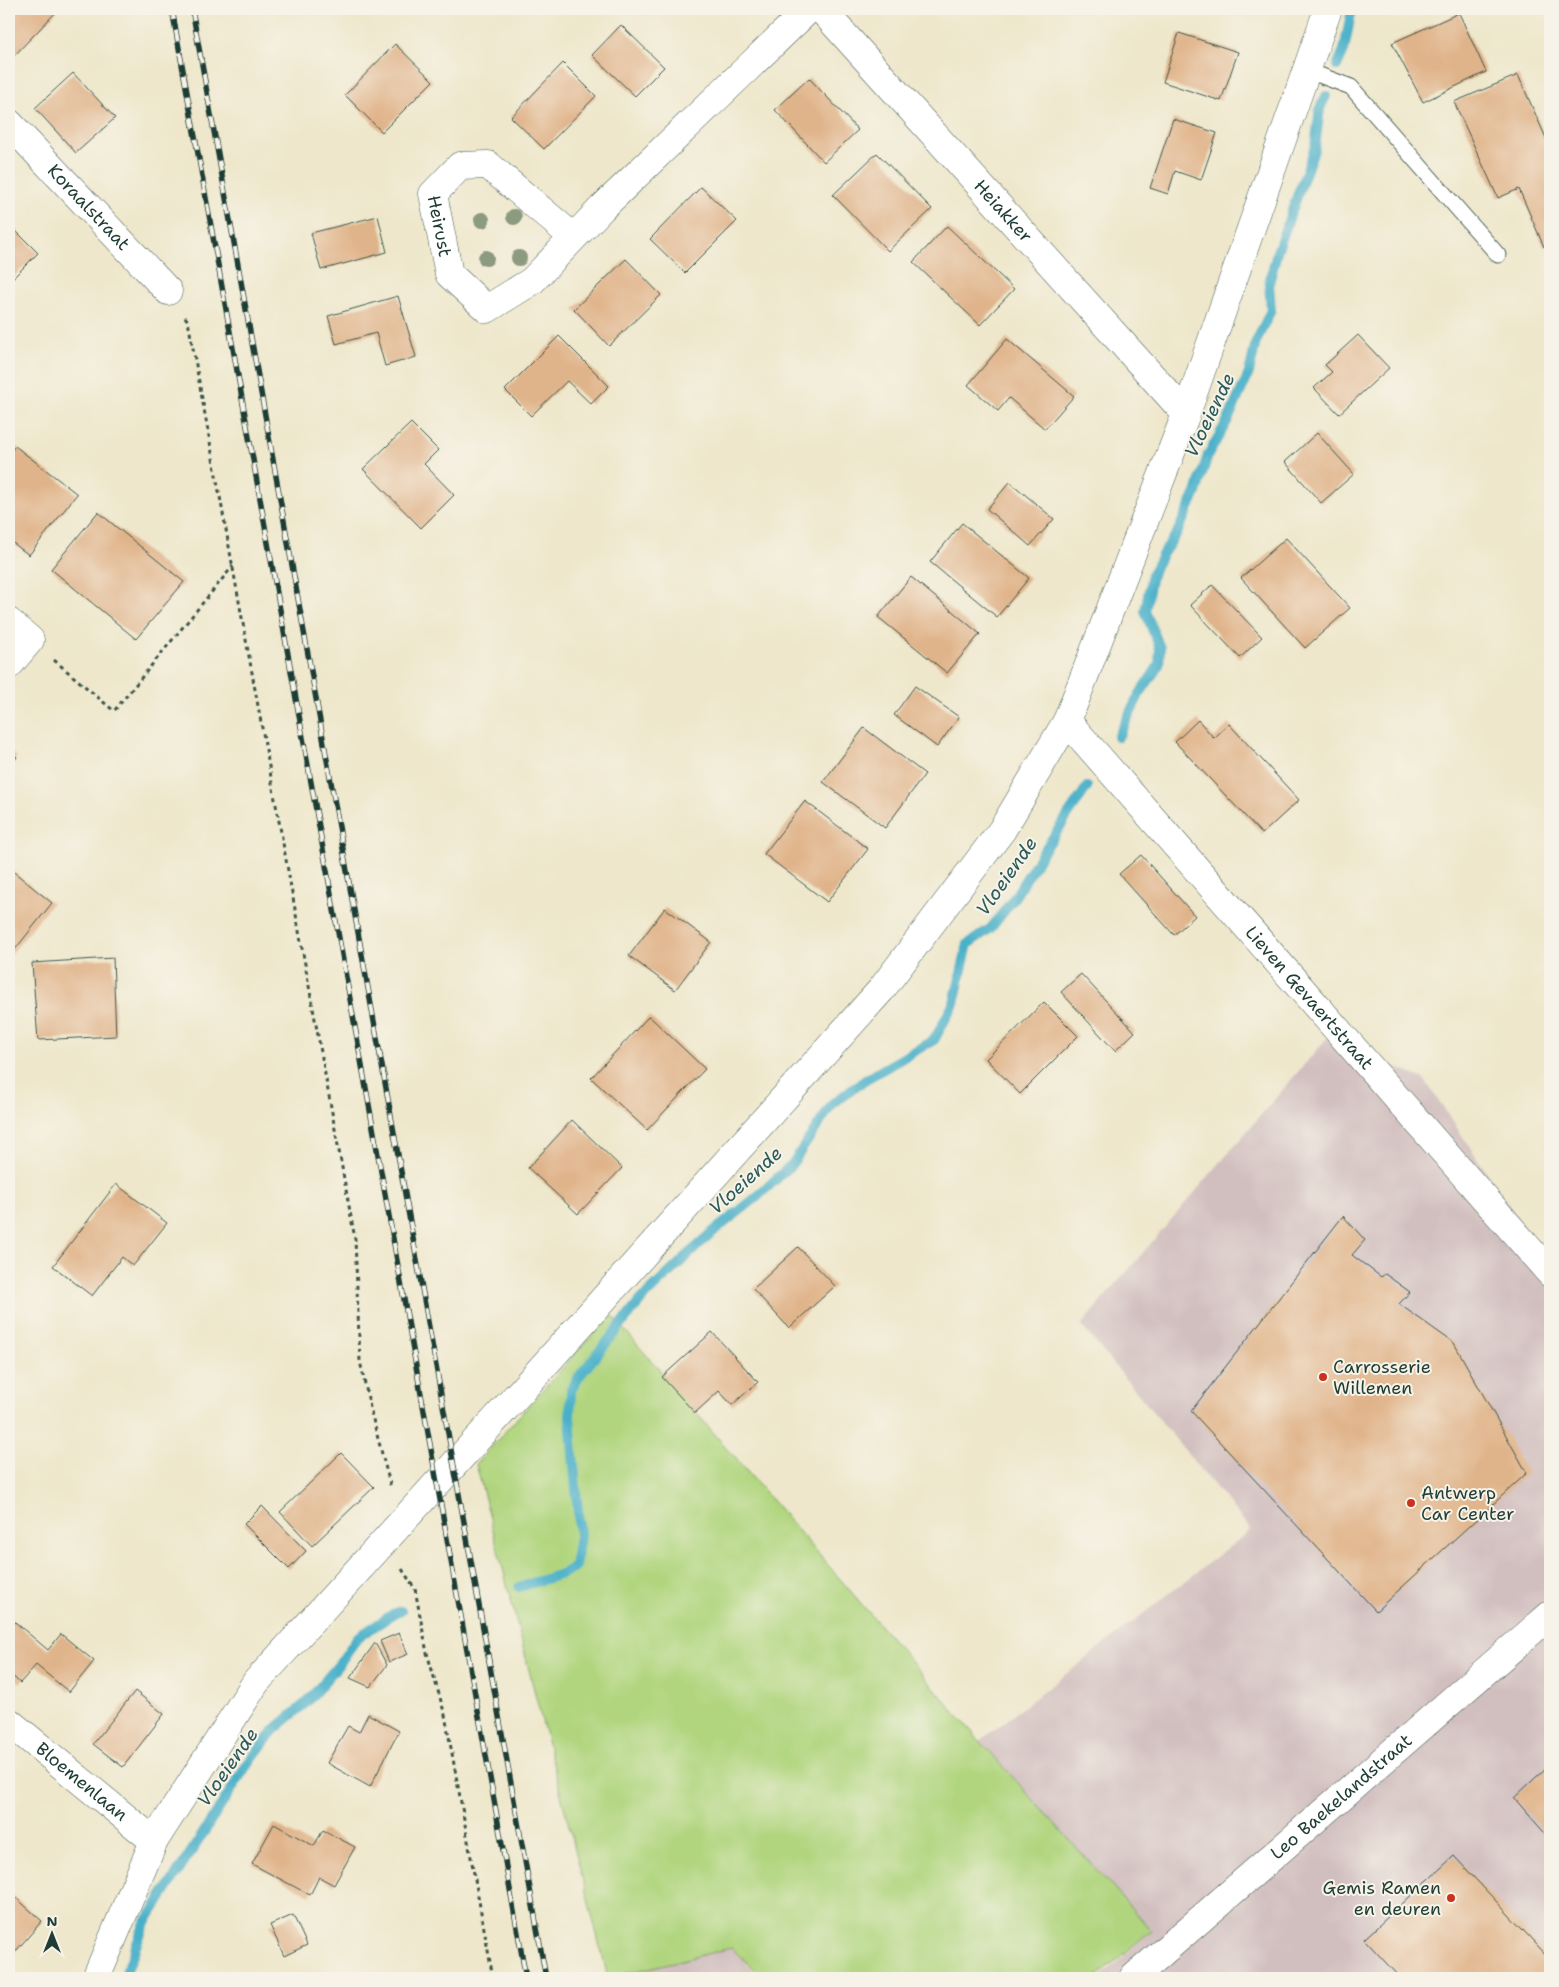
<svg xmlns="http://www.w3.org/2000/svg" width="1559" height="1987" viewBox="0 0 1559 1987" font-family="'Shantell Sans',sans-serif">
<rect width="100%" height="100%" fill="#f7f3e8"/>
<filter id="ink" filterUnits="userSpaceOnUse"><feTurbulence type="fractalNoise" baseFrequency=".02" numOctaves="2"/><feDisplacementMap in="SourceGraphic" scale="10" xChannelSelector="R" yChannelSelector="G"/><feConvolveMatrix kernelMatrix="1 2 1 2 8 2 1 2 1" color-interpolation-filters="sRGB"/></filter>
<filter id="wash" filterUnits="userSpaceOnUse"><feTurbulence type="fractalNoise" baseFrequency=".0096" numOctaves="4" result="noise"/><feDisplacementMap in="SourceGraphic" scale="20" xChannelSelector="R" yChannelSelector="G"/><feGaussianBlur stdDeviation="1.12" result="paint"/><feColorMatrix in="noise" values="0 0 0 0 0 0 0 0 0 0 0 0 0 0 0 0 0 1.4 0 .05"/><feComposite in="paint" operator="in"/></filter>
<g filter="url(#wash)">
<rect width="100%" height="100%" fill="#eee7cb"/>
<!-- industrial -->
<g fill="#d1bfbf">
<path d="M1327,1038L1424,1079L1550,1266V1978H1099L1152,1931L980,1741L1251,1530L1081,1325Z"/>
<path d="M731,1948L762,1978H608Z"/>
</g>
<!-- green -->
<path fill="#b0d57e" stroke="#688959" d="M611,1314L980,1741L1152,1931L1094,1978H765L731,1948L608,1978L476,1464Z"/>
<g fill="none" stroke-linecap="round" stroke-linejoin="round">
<!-- stream -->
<g stroke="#4ab0c9" stroke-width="10">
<path d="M1337,66L1344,50L1352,9"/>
<path d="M1118,737L1139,695L1159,665L1160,648L1145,611L1152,574L1162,555L1177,533L1196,493L1208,455L1229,418L1249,373L1256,342L1271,310L1269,283L1278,249L1315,147L1320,108L1326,96"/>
<path d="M519,1587L562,1574L575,1567L580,1536L570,1418L571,1390L581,1374L642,1299L709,1235L757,1197L792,1164L833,1103L868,1078L934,1040L954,1003L968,944L991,928L1012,901L1041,855L1087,787"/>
<path d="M124,1978L144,1925L249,1762L274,1730L307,1702L340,1663L357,1638L393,1614L401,1611"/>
</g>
</g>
<g id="blocks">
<!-- building -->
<g fill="#e0b48a">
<path d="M9,9H59L9,61Z"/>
<path d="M1459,13L1486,72L1423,102L1392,43Z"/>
<path d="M621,25L664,67L635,96L592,55Z"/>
<path d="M1179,33L1238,52L1221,101L1163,82Z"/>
<path d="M395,44L433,81L382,132L345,95Z"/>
<path d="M563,63L596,96L544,149L511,117Z"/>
<path d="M73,73L115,118L76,153L35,108Z"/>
<path d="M1518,75L1550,147V244L1544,247L1519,189L1498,198L1454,102Z"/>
<path d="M809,78L858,130L824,162L775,110Z"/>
<path d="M1173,119L1217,133L1201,180L1175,171L1168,194L1150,188Z"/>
<path d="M877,153L932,209L888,251L833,195Z"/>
<path d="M701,187L737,221L685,273L650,239Z"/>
<path d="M378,216L387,252L321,270L311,233Z"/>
<path d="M9,224L38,253L9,282Z"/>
<path d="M947,226L1014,289L980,325L913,262Z"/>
<path d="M626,259L661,295L609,346L574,309Z"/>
<path d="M398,296L416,357L385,366L376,333L336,344L328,316Z"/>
<path d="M1358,335L1389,368L1339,414L1314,388L1332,372L1325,365Z"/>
<path d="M559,336L609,386L591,404L567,381L531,416L505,390Z"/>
<path d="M1007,339L1074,396L1045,429L1009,398L998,411L968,385Z"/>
<path d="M411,423L438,450L424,464L454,495L421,528L363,469Z"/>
<path d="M1317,433L1354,474L1321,503L1285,462Z"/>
<path d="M15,446L77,494L29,555L9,540V454Z"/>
<path d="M1010,482L1054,519L1030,546L987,509Z"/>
<path d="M98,512L184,582L136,639L51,569Z"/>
<path d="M962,523L1029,578L997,617L930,562Z"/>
<path d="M1286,538L1350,608L1305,648L1241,578Z"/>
<path d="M911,577L980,634L947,673L878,617Z"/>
<path d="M1212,585L1262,637L1240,658L1190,605Z"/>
<path d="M915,686L959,717L937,747L894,715Z"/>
<path d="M1198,720L1214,738L1229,724L1299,800L1262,834L1175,742Z"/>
<path d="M864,728L925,774L885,828L823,782Z"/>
<path d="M9,750L17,757L9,767Z"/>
<path d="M805,801L868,849L827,902L764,854Z"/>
<path d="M1141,855L1195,916L1174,935L1119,874Z"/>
<path d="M9,868L52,903L9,957Z"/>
<path d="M665,908L711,942L675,990L629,956Z"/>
<path d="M113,958L116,1036L38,1040L32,963Z"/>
<path d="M1081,974L1135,1032L1115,1051L1061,992Z"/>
<path d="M1044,1002L1078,1036L1020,1094L986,1059Z"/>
<path d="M649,1016L705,1069L647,1130L591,1078Z"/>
<path d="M572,1120L622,1168L578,1214L528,1168Z"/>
<path d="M116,1184L167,1223L133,1266L122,1257L92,1296L53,1266Z"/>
<path d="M1343,1216L1365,1240L1352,1255L1381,1277L1385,1274L1410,1292L1399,1304L1454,1343L1527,1473L1376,1611L1191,1411Z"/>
<path d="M798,1247L835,1286L789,1328L753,1289Z"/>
<path d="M712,1332L758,1382L732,1405L719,1391L695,1413L662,1377Z"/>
<path d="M341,1453L374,1487L312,1546L280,1512Z"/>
<path d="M262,1506L306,1551L289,1569L244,1524Z"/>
<path d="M9,1617L48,1650L61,1634L94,1661L69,1692L36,1665L20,1683L9,1673Z"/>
<path d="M399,1633L408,1654L389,1662L380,1641Z"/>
<path d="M375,1643L387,1665L370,1687L350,1678Z"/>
<path d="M135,1691L164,1714L123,1767L93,1744Z"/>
<path d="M368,1714L399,1731L370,1787L327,1763L348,1726L359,1732Z"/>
<path d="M1550,1764V1839L1514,1798Z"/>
<path d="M274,1824L314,1846L323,1830L355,1847L334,1885L319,1877L310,1895L252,1864Z"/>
<path d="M1454,1856L1550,1959V1978H1400L1364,1939Z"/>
<path d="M14,1896L42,1921L9,1959V1901Z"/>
<path d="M293,1915L307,1945L284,1956L270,1925Z"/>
</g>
</g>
</g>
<g filter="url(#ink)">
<use href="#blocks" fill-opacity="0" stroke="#3e564b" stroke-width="1"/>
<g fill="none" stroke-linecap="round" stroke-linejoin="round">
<defs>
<path id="lane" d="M1306,70L1351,87L1498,255"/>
<g id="street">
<path id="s1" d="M821,9L1186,414"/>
<path id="s2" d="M9,123L168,291"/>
<path id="s3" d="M573,237L488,165L460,166L433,194L449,274L487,309L532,281L602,208L809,9"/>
<path d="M9,622L30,640L9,665"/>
<path id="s4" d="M1067,721L1550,1273"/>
<path id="s5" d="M9,1722L154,1841"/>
<path d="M96,1978L154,1841L256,1682L512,1401L881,990L1002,830L1067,721L1186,414L1328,9"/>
<path id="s6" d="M1133,1978L1550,1615"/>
</g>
</defs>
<!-- lane casing -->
<use href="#lane" stroke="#3e564b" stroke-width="17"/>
<!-- street casing -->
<use href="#street" stroke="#3e564b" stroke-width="29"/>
<!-- path -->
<g stroke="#3e564b" stroke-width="3" stroke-dasharray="4 4" stroke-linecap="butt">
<path d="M185,317L188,321L355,1239L360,1361L371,1412L391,1488"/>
<path d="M54,660L114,711L233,566"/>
<path d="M402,1569L415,1589L427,1653L445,1715L493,1978"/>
</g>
<!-- lane -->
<use href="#lane" stroke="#fff" stroke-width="15"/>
<!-- street -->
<use href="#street" stroke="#fff" stroke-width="28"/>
<defs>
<g id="rail">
<path d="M172,9L526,1978"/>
<path d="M192,9L546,1978"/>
</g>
</defs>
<!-- rail casing -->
<use href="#rail" stroke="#1f3d34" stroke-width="5.5"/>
<!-- rail -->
<use href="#rail" stroke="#f7f3e8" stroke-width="4" stroke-dasharray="11" stroke-linecap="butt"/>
</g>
<!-- trees -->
<g fill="#8c9a80">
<circle cx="514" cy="217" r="8"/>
<circle cx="482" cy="220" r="8"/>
<circle cx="486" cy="258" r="8"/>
<circle cx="519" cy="258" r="8"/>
</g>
</g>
<!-- markers -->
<g fill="#c8321e" stroke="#f7f3e8" stroke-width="2">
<circle cx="1323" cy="1377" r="5"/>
<circle cx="1411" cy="1503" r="5"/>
<circle cx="1451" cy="1898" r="5"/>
</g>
<g text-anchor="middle" stroke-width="4" stroke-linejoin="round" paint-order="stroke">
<!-- street labels -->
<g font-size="18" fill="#1f3d34" stroke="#f7f3e8">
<text dy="6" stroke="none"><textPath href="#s2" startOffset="116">Koraalstraat</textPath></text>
<text dy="6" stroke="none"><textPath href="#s1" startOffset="272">Heiakker</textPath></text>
<text dy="6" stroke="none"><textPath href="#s3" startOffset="211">Heirust</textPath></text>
<text dy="6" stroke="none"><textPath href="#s4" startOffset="368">Lieven Gevaertstraat</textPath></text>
<text dy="6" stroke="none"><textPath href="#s5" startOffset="94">Bloemenlaan</textPath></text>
<text dy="6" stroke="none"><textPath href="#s6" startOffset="276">Leo Baekelandstraat</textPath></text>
</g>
<!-- poi labels -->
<g font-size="18" fill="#1f3d34" stroke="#f7f3e8" text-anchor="start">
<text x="1333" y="1373">Carrosserie<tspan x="1333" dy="21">Willemen</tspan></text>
<text x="1421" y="1499">Antwerp<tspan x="1421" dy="21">Car Center</tspan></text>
<text x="1441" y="1894" text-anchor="end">Gemis Ramen<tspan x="1441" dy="21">en deuren</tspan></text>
</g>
<!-- water labels -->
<g font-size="19" font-style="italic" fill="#2a5a59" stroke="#f7f3e8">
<text transform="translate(1209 415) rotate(-64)" y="7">Vloeiende</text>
<text transform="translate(1006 876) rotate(-55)" y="7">Vloeiende</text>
<text transform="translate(745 1180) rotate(-42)" y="7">Vloeiende</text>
<text transform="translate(227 1767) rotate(-55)" y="7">Vloeiende</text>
</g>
</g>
<!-- margin -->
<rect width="1559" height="1987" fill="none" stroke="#f7f3e8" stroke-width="30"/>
<!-- north arrow -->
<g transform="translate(52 1934)" stroke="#f7f3e8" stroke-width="4" paint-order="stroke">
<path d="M0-4L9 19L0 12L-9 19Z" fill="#1f3d34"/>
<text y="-8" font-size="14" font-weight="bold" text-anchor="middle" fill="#1f3d34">N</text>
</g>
</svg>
